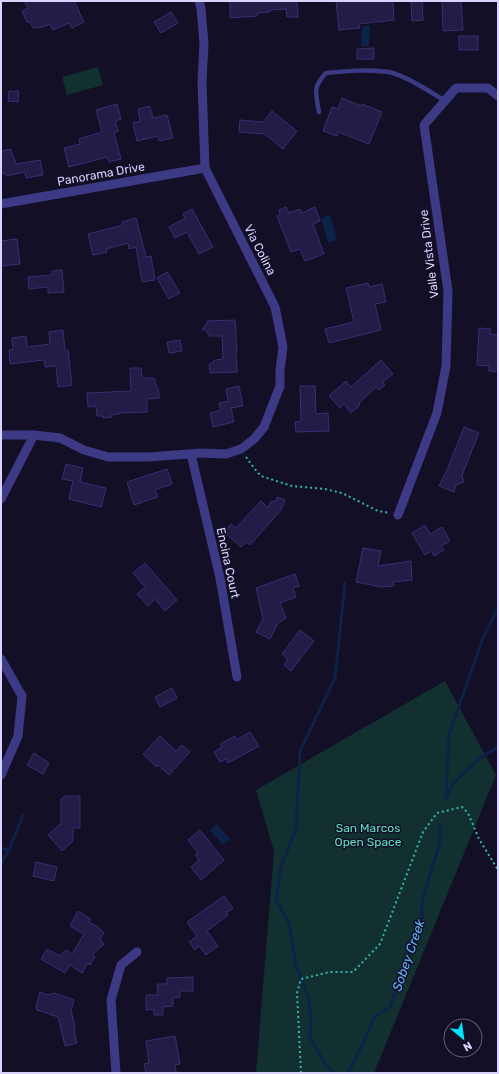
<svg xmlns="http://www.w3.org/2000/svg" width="499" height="1074" viewBox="0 0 499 1074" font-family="Rubik,sans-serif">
<rect width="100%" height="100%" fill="#130f26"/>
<!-- green -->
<g fill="#12302f">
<path d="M98,67L103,85L67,95L62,77Z"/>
<path d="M445,681L496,775L374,1073H256L274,851L256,790Z"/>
</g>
<!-- water -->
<g fill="#0c2248">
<path d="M362,26H370L369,46H361Z"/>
<path d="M330,215L337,240L328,243L321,218Z"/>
<path d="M217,824L230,839L223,845L210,830Z"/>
</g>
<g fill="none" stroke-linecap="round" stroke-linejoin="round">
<!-- stream -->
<g stroke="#0c2248" stroke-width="3">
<path d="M447,796L453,783L479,759L498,747"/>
<path d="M446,799L449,734L483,638L498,608"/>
<path d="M1,848L9,850"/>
<path d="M1,863L9,850L23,815"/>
<path d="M333,1073L325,1063L310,1038L311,1017L308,996L296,966L289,923L276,900L281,866L296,830L300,751L335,678L345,583"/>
<path d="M348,1073L357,1056L375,1017L390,1007L416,934L422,922V901L440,842V824"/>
</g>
</g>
<!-- building -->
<g fill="#241b47" stroke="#3b2d73">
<path d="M24,1H74L84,22L72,28L69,23L53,30L50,24L43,27L33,28L30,22H27L22,11L28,8Z"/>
<path d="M230,1H297L298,17H287L286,9L270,10V12L257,13V16L230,18Z"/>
<path d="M336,1H393L394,20L359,24L360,28L339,30Z"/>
<path d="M411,1H422L423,20L412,21Z"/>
<path d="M442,1H461L463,30L443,31Z"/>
<path d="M171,12L178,23L161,33L154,22Z"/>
<rect x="459" y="36" width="19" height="14"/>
<path d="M374,48V59H357V49Z"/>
<path d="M9,91H19L18,102L8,101Z"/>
<path d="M342,98L361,106L362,104L382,112L369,144L338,132L337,136L323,131L332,107L338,109Z"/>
<path d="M117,104L121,119L115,121L118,131L114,133L121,159L109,162L107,157L69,167L64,148L80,144L79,139L102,132L96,110Z"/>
<path d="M150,106L153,118L167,115L173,138L159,141L158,136L137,141L133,123L140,121L138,109Z"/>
<path d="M272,111L297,131L283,149L265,134L239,132L240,120L263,122Z"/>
<path d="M11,149L13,157H14L16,164L40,160L43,175L26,178L25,172L6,176L5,173L1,174V151Z"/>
<path d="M286,207L289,213L300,209L302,213L315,207L320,221L313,224L324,254L305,261L300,249L291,252L277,216L280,214L279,210Z"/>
<path d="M192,209L213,247L199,254L187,232L175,238L169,227L185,218L183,214Z"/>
<path d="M136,218L146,257L151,256L155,280L142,282L136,247L129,249L128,243L106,249L107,252L93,255L88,234L123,225L122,222Z"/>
<path d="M17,239L20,264L1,266V241Z"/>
<path d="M62,270L64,292L48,293V287L29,289L28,277L52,275V271Z"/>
<path d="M167,272L180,293L169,299L157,278Z"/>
<path d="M368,283L369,287L382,284L386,302L375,304L381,330L329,343L325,329L354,322L346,288Z"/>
<path d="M235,320L237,351H236L237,372L210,373L209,365L215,360L223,359L222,336H209V333H207L206,330H202L208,321Z"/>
<path d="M479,328L491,329L490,334L498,335V372L489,371V366L477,365Z"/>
<path d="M63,330L65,350H68L72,385L58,387L56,366L45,367L44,360L10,364L9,350L13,349L12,338L26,336L27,347L50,344L49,332Z"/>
<path d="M180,340L182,351L169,353L167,342Z"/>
<path d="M381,360L393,374L383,382L385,385L379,390L376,387L359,403L360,405L351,413L344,404L340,408L329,396L346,381L351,387Z"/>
<path d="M130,368H141L142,378H154L159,393V398L147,399V412L119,413V414L111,415L112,417L103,418V416H97L96,406L88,407L87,393L131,391Z"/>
<path d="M239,386L243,406L231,408L234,422L213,427L210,413L221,410L219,403L228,401L226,389Z"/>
<path d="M300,386H315L316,414L328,413L329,431L296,432L295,422L301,421Z"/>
<path d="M464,427L479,433L462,475L464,482L456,485L454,492L439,486L447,470Z"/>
<path d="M66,464L83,468L80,482L106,488L101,507L69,499L73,481L62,479Z"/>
<path d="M167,469L172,484L155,490L158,497L134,505L127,482Z"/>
<path d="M277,497L285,500L281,510L250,545L246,542L241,547L224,532L231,524L236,528L261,501L268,508L271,501L275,502Z"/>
<path d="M425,525L430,534L442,527L450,541L441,546L444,550L434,556L432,551L425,555L412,533Z"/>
<path d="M363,548L381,551L378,566L411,561L412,580L393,582L394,586L382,587L356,582Z"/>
<path d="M145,563L177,600L165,611L155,599L148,606L137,594L145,587L133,573Z"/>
<path d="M295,574L299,586L293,588L296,597L280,603L286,618L278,623L270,639L256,632L263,619L256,588Z"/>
<path d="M300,630L314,641L291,671L284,665L288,659L282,654Z"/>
<path d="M172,688L177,698L160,707L155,697Z"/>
<path d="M250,732L259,746L228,763L226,759L220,762L214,752L222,747L220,744L235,736L236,740Z"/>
<path d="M160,736L176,751L182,745L190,752L169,775L158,765L156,767L143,754Z"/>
<path d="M34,753L49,763L43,774L27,765Z"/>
<path d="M65,796H80V828H73V841L62,851L48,835L61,823V799Z"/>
<path d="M200,830L224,860L201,880L191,867L199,860L195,855L198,853L188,840Z"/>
<path d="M36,862L57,867L54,881L33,876Z"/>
<path d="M224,896L233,908L226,913L228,915L207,931L218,946L206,955L199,946L195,950L189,942L197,936L187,922Z"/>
<path d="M78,911L91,919L89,922L98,927L104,933L100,939L104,944L93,954L95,957L90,965L88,963L82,973L70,965L65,973L41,959L47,949L60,956L66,950L72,954L84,934L70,926Z"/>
<path d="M193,977V991H180V997L173,998V1006L163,1007V1015H154V1009L146,1010V995H158L157,984H167V978Z"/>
<path d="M40,992L48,995L54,993L74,1000L71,1010L75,1027L74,1030L77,1043L65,1046L58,1017L37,1010L36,1006Z"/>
<path d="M175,1036L180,1064L175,1065L176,1072L168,1073H146L144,1064L149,1063L146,1041Z"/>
</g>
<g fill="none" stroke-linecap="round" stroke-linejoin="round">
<!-- path -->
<g stroke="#2fb8b0" stroke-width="2" stroke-dasharray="2 3" stroke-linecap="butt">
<path d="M246,457L254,468L261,476L292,486L325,489L342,493L378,511L390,513"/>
<path d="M301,1073L297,993L301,979L330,972H353L380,944L423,832L437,813L462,807L468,813L479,839L498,870"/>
</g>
<!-- service -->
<path stroke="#3d3a85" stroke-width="4.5" d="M319,112C316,93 312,88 326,73C347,71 369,69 389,72C405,75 431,92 445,101"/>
<!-- minor -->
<g stroke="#3d3a85" stroke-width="9">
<path d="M1,204L205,168"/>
<path d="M1,435H34L60,438L84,450L108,457H149L201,453L226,454L241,449L254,439L264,427L280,386V370L283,347L275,307L205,168L202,82L204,44L201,8L199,1"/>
<path d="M191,454L220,578L237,677"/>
<path d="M1,499L34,435"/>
<path d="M398,515L437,413L446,366L448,291L424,125L456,88H488L498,96"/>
<path d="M1,659L22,696L18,736L1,775"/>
<path d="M116,1073L111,1000L121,965L137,952"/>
</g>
</g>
<g text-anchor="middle" stroke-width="3" stroke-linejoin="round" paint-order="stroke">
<!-- street labels -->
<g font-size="12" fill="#d9d4ff" stroke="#130f26">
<text transform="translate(101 174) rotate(-10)" y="4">Panorama Drive</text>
<text transform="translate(260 250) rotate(63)" y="4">Via Colina</text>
<text transform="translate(429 254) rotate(-97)" y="4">Valle Vista Drive</text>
<text transform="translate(228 563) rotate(78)" y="4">Encina Court</text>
</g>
<!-- park labels -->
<g font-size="12" fill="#5fe0c0" stroke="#130f26">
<text x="368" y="832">San Marcos<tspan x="368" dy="14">Open Space</tspan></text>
</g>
<!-- water labels -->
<g font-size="13" font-style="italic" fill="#62b6ff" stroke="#130f26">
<text transform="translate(408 955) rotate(-71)" y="5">Sobey Creek</text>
</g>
</g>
<!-- border -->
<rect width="499" height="1074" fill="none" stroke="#d9d4ff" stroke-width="4"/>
<!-- north arrow -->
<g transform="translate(463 1038) rotate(151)"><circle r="19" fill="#130f26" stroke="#625e7d"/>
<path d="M0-3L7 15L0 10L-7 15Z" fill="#00e5ff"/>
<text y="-6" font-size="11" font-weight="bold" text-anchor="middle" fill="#d9d4ff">N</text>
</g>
</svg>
